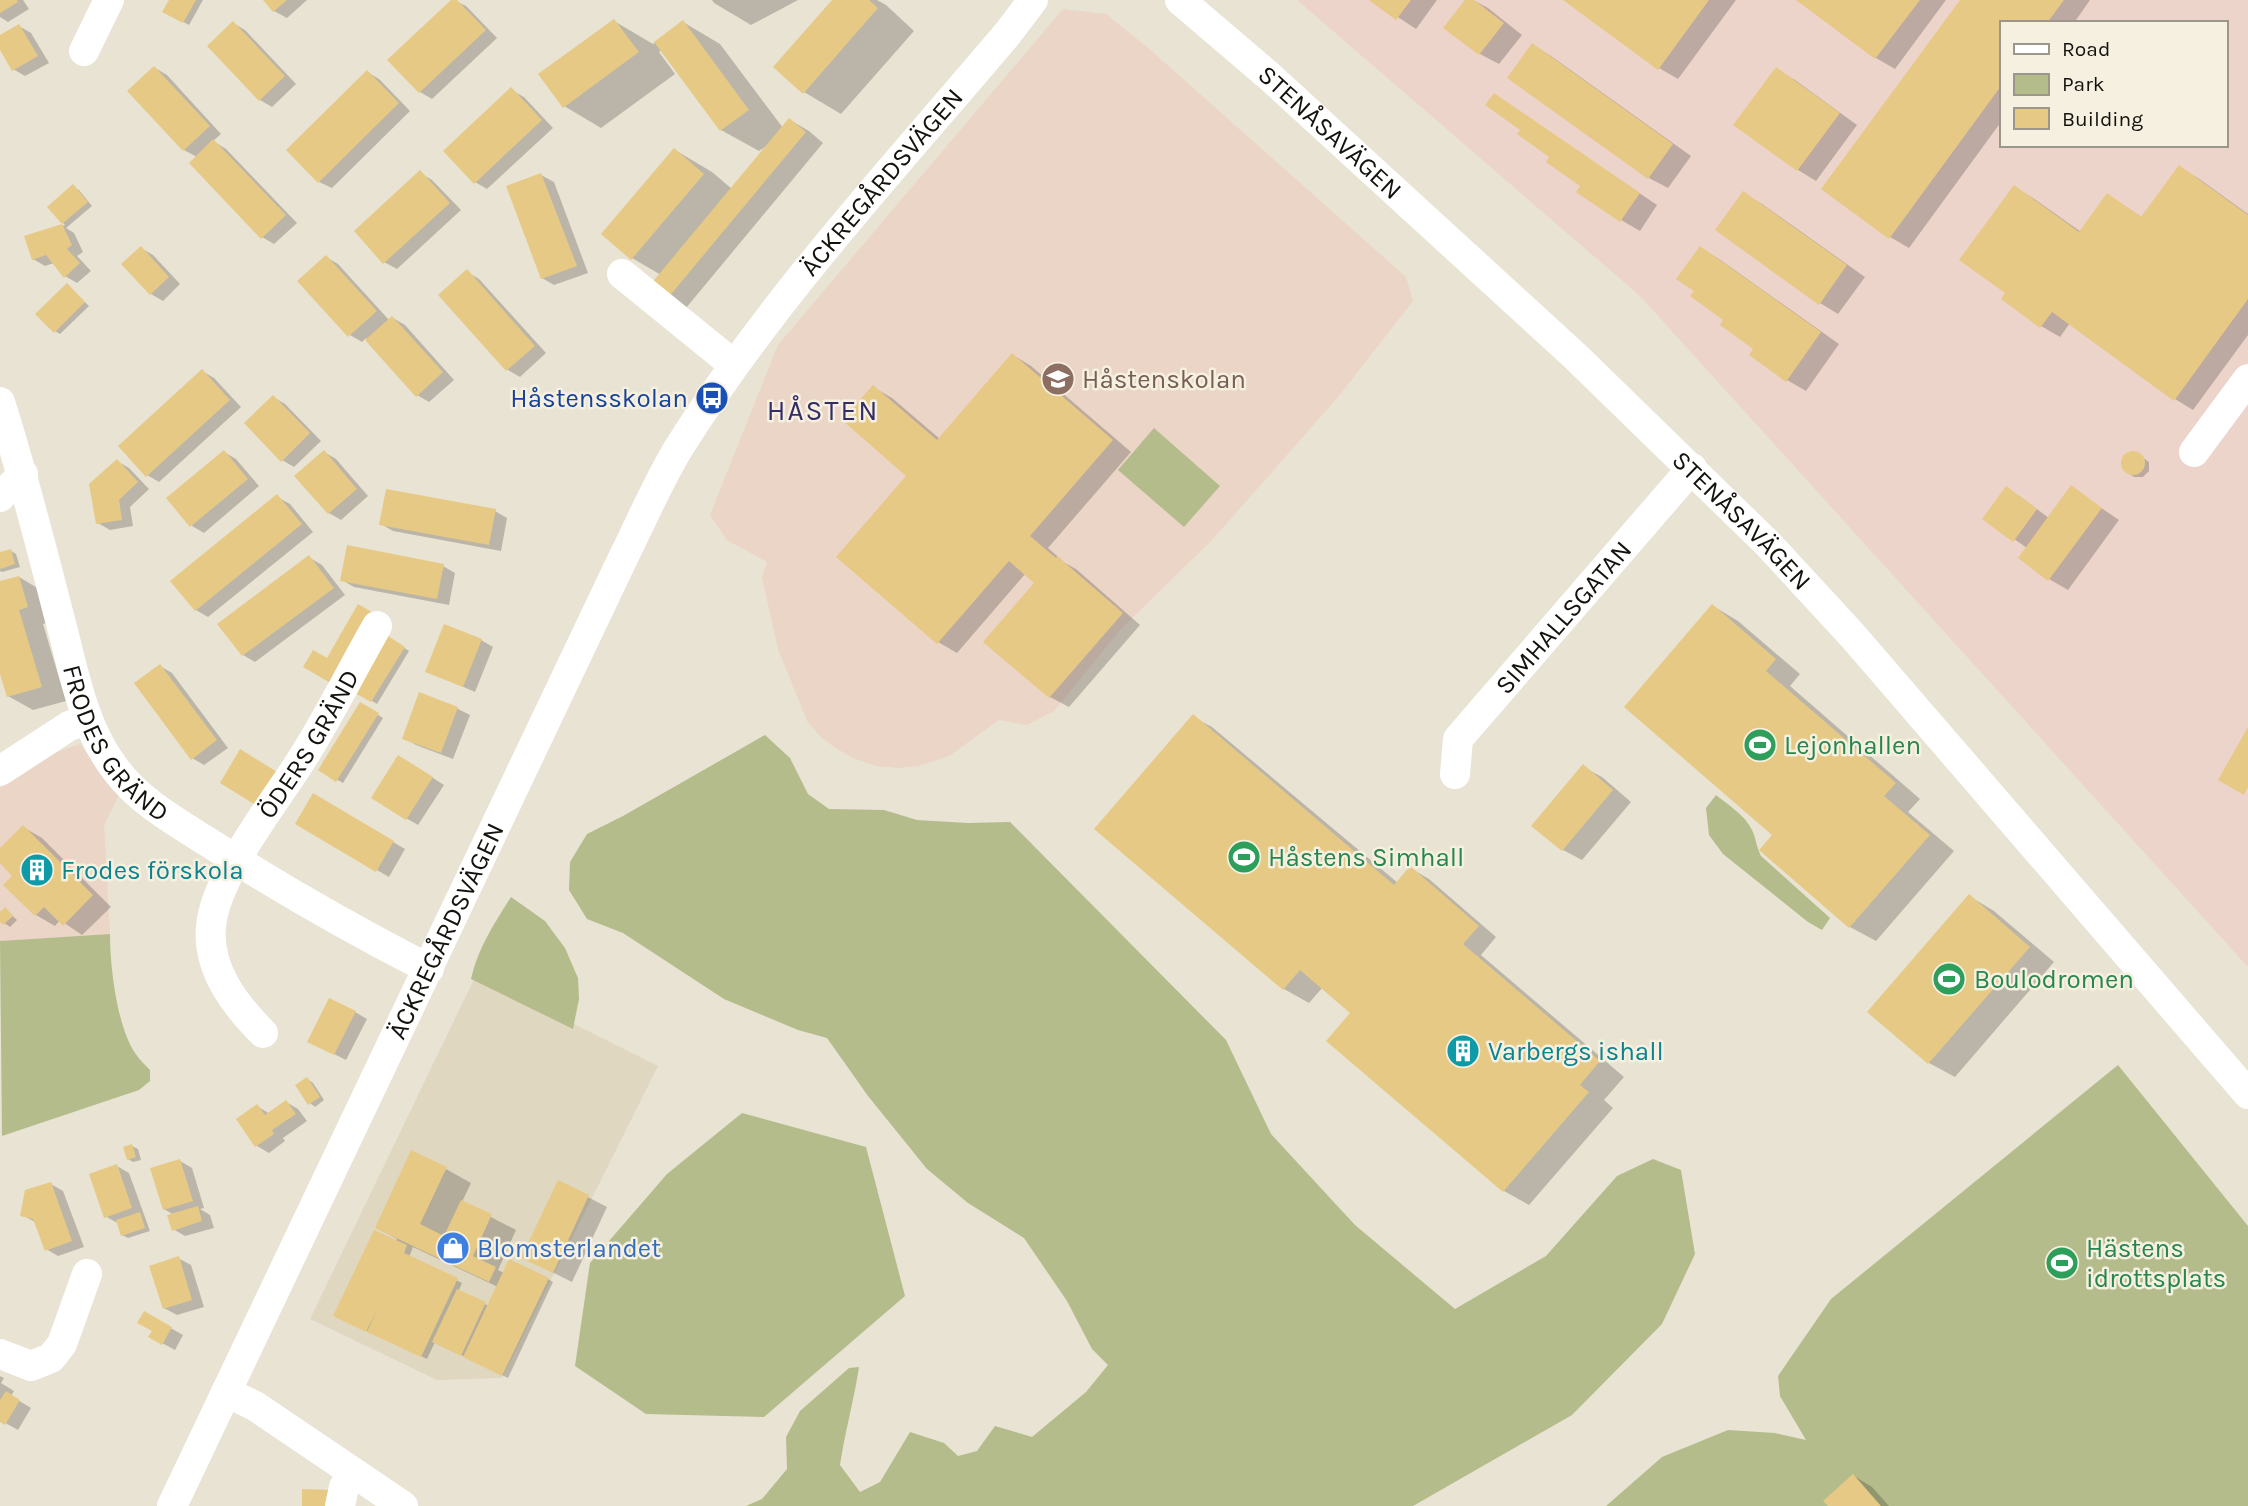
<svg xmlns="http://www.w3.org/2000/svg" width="2248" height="1506" viewBox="0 0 2248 1506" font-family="Karla,sans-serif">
<rect width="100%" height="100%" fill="#e9e3d3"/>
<!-- built -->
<path fill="#e0d7c1" d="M476,975L658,1066L502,1378L437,1380L310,1319Z"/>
<!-- industrial -->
<path fill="#ecd4ca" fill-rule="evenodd" d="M1297,0H2248V967L1640,296ZM2001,23H2225V145H2001Z"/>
<!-- education -->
<g fill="#ead5c7">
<path d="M1063,9L1106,14L1147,47L1406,277L1413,301L1338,397L1212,540L1121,629L1054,711L1027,725L999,720L949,756L919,766L898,768L876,766L853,758L834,747L820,736L807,721L778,649L762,577L767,562L727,540L710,515L778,345Z"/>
<path d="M80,744L106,781L119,795L104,825L110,934L0,941V788L57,752Z"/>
</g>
<!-- green -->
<g fill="#b5bc8b">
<path d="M1154,428L1220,486L1184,527L1118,470Z"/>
<path d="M765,735L790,758L808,794L829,809L884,810L917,820L968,823L1010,822L1226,1040L1271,1134L1355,1225L1455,1309L1546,1256L1617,1176L1653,1159L1681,1170L1695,1254L1662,1324L1572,1415L1413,1506H746L762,1499L787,1469L786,1437L800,1411L849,1368L859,1367C854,1400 845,1431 840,1465L860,1492L880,1482L910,1432L944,1443L958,1456L977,1451L995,1426L1032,1437L1086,1392L1108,1365L1092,1349L1067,1301L1024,1238L968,1203L927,1169L868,1096L827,1038L798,1030L724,999L623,933L587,919L569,890L570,862L587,834L623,816Z"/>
<path d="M1716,795C1728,805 1745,815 1752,830C1756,838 1756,846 1761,856L1830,918L1822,930L1808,922L1723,854L1709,835L1706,808Z"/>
<path d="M511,897L545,921L565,948L578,978L579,999L573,1029L471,979C478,948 494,924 511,897Z"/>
<path d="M110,934C110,967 117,1026 135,1053C139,1059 145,1065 150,1070V1081L139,1090L2,1136L0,941Z"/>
<path d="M2118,1065L2248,1226V1506H1606L1662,1457L1728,1430L1775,1433L1806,1440L1780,1396L1778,1376L1831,1299Z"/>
<path d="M742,1113L866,1147L905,1296L764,1417L646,1414L575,1366L590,1263L667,1174Z"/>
</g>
<!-- shadow -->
<g fill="#0003" fill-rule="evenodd">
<path d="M0,0H23L29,9L8,22L0,17Z"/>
<path d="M171,0H203L189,25L165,12Z"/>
<path d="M265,0H307L287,18L274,11Z"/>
<path d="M453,0L466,6L497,38L432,99L420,92L390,60Z"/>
<path d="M712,0H798L751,25L714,3Z"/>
<path d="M834,0H877L886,5L914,31L841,114L804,92Z"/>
<path d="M1372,0H1437L1416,29Z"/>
<path d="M1467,0H1473L1488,8L1522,35L1499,64L1480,54L1446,27Z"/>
<path d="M1566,0H1736L1678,79L1659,68Z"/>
<path d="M1799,0H1946L1895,69L1876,58Z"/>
<path d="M1962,0H2090L2074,23H2001V122L1909,248L1890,237Z"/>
<path d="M614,21L653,44L683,22L720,44L783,128L790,120L809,131L823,143L686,308L653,285L661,275L632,258L675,150L712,172L732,189L768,145L759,151L721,130L662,50L659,52L675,74L601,128L564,106Z"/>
<path d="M233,23L245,30L296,84L272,107L260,100Z"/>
<path d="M19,26L31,33L49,63L25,76L13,69L0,47V37Z"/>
<path d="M1532,45L1551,56L1691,156L1668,188L1649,178Z"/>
<path d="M155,68L167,75L221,134L213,141L226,149L297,223L274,244L262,237L197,157L184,150L130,91Z"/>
<path d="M1776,69L1795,80L1857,125L1816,181L1798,170Z"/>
<path d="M367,72L379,79L410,111L332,188L319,182Z"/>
<path d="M511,90L524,97L553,128L487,189L475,182Z"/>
<path d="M1494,95L1657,205L1640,231L1621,220L1552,156Z"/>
<path d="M2180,168L2198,178L2248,214V335L2193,410L2175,399L2070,323L2060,337L2041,326L2007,293L2014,187L2033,198L2081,232L2108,195L2143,218Z"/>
<path d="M420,173L432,180L461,210L397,269L384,262Z"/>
<path d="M541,175L554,182L588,273L554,285L542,278Z"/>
<path d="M73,187L79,190L92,206L66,228L74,233L83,252L77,256L91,271L77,283L65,276L54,263L45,266L33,259L27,237L65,225L49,207Z"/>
<path d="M1743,193L1762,204L1865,277L1838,314L1820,303Z"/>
<path d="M141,248L153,255L180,284L163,301L151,294Z"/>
<path d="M1701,248L1719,259L1839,344L1806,391L1787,380L1696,290Z"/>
<path d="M326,257L338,264L389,320L393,318L405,325L454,380L429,402L417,395L366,338L362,342L350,335Z"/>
<path d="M467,272L479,279L546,353L520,377L508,370L441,295Z"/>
<path d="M67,285L89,306L60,334L55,331Z"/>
<path d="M1013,355L1031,366L1131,452L1048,548L1065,563L1076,569L1140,625L1069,707L1050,697L986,642L1037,583L1026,573L957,653L938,642L908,475L873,387L892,398L940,439Z"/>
<path d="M202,371L214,378L241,407L159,482L147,475Z"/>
<path d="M273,397L285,404L321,441L294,467L282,460Z"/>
<path d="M224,452L236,459L259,486L204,533L192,526Z"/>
<path d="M324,452L336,459L368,496L341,520L329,513Z"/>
<path d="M2132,453L2139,455L2149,462V471L2143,477H2134L2128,473L2122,465L2125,456Z"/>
<path d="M117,461L129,468L149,489L130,507L133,526L110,530L98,523Z"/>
<path d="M2072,488L2119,520L2068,590L2049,579L2027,548L1984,518L2018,495L2049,518Z"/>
<path d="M277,497L290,504L313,532L208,617L196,610Z"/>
<path d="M495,511L507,518L501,551L393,531L381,524Z"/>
<path d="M11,551L16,554L20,567L2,572L0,571V554Z"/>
<path d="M310,558L322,565L345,595L255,662L243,655Z"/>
<path d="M443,566L455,573L449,605L354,587L342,580Z"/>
<path d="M19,577L44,592L53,621L43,624L66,701L33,710L8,696L0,668V583Z"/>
<path d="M1713,606L1738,621L1800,674L1790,686L1920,799L1908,812L1954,851L1876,941L1850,927L1762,850L1775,835Z"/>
<path d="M389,638L409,651L377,704L356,691Z"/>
<path d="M481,640L493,647L475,692L427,671Z"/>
<path d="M160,666L172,673L228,748L204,765L192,758Z"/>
<path d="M420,694L458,709L470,715L453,759L416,745L404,738Z"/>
<path d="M361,704L383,718L343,783L320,770Z"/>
<path d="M1193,717L1212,727L1398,883L1410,868L1429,879L1496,937L1481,955L1624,1077L1604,1100L1613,1108L1529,1205L1504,1191L1353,1013L1323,987L1309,1003L1284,989L1097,829Z"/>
<path d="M411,764L444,785L418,825L406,818Z"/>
<path d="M1583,767L1602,777L1631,802L1582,860L1563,850L1534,825Z"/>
<path d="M314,796L405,849L389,877L297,824Z"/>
<path d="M23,827L42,838L111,907L82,935L60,920L55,926L36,915L15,876L0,861V850Z"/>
<path d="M1969,896L1994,911L2054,962L1955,1077L1929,1063L1870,1012Z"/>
<path d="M5,909L17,920L10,927L0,920V914Z"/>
<path d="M355,1012L367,1019L346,1060L322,1048Z"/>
<path d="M307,1079L313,1083L324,1100L315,1107L310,1103Z"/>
<path d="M286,1102L298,1109L307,1121L283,1138L285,1141L269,1153L257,1146V1106L270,1114Z"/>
<path d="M132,1146L138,1149L141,1160L133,1162L128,1159Z"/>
<path d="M180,1161L192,1168L204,1208L200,1209L210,1215L214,1228L185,1236L173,1229L174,1215L164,1209Z"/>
<path d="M117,1166L129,1173L150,1231L128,1238L122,1235L119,1224L105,1216Z"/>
<path d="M446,1169L471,1183L462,1202L516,1230L498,1270L504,1273L548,1279L553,1282L508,1378L435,1342L427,1359L340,1318L397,1239L377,1228ZM413,1247L498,1287L489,1306L458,1292L462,1283L409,1257Z"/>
<path d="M559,1182L607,1207L572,1282L524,1258Z"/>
<path d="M51,1184L63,1191L84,1247L58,1256L46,1249L37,1223L22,1215Z"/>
<path d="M178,1258L191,1265L204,1307L177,1315L164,1308Z"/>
<path d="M144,1313L183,1335L175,1350L151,1337L154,1331Z"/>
<path d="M0,1376L4,1378L1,1383L14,1391L11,1396L31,1408L18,1430L0,1420Z"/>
<path d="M1854,1476L1872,1487L1889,1506H1830Z"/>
</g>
<!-- building -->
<g fill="#e6c984">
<path d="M0,0H17L18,2L0,13Z"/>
<path d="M169,0H196L183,23L162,12Z"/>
<path d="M263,0H287L273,12Z"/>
<path d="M451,0H457L486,30L419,93L387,60Z"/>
<path d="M832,0H869L878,8L803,94L773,67Z"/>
<path d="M1369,0H1411L1396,20Z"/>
<path d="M1465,0H1474L1504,23L1479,55L1443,28Z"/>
<path d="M1563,0H1709L1658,70Z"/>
<path d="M1796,0H1920L1875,59Z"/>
<path d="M1960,0H2064L2047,23H2001V86L1889,239L1821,189Z"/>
<path d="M614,19L639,52L563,108L538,74Z"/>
<path d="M683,20L749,110L720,131L654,42Z"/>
<path d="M233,21L285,76L259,101L207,46Z"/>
<path d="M19,24L38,56L12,71L0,50V35Z"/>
<path d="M1532,43L1673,144L1648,179L1507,78Z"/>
<path d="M154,66L210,126L183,151L127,91Z"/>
<path d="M1776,67L1840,113L1797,171L1733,125Z"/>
<path d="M367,70L399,103L318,183L286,150Z"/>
<path d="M511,87L542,120L474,184L443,151Z"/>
<path d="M1494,93L1640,193L1620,222L1576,192L1580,186L1546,162L1549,157L1517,134L1520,130L1485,105Z"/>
<path d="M789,118L806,132L667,299L650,285Z"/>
<path d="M213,139L286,215L261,239L189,163Z"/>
<path d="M674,148L704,174L631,260L601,234Z"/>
<path d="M2179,165L2248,215V299L2174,401L2052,312L2040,328L2001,299L2005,293L1959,260L2014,185L2079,232L2107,193L2141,217Z"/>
<path d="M420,170L450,203L383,264L354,231Z"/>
<path d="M541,173L577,266L541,279L506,186Z"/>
<path d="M73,184L88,202L62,224L47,207Z"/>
<path d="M1743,191L1847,265L1819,305L1715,230Z"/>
<path d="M62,224L72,245L67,249L80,263L64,278L46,255L32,260L24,236Z"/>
<path d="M141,246L169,277L150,295L121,264Z"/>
<path d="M1700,246L1821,332L1786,382L1749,355L1753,349L1720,325L1723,320L1690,296L1694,291L1676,279Z"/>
<path d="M326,255L377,311L348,337L297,281Z"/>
<path d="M467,269L535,346L506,371L438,295Z"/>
<path d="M67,283L85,302L54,333L35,314Z"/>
<path d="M392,316L443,372L416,397L365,340Z"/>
<path d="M1012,353L1113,440L1030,536L1056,558L1057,556L1123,613L1049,698L983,642L1034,583L1009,561L937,644L836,557L906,476L842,420L873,385L937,440Z"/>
<path d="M202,369L230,400L146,477L118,446Z"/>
<path d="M273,395L310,433L281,462L244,423Z"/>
<path d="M224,450L248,479L190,527L166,498Z"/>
<path d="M324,450L357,489L328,514L294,476Z"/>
<circle cx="2133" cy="463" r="12"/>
<path d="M117,459L138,482L119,500L122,520L96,524L89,484Z"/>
<path d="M2071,485L2102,508L2048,581L2018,558Z"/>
<path d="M2006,486L2037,509L2013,542L1982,519Z"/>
<path d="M386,489L496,509L489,545L379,525Z"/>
<path d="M277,494L302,524L195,611L170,581Z"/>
<path d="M347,545L444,564L437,599L340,581Z"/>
<path d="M11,549L15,564L0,569V552Z"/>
<path d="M309,555L334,588L242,656L217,624Z"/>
<path d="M19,576L28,607L19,610L42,687L7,697L0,674V581Z"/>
<path d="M358,604L375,614L334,685L303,667L313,650L327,658Z"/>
<path d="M1712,604L1776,659L1766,671L1896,783L1884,796L1930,835L1849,928L1759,850L1772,835L1624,707Z"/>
<path d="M444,624L482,639L463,687L425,672Z"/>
<path d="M388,636L405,647L371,702L353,692Z"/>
<path d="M160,664L217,740L191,760L134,683Z"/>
<path d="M419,692L458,707L441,753L402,739Z"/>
<path d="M360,702L379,713L336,782L318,770Z"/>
<path d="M1193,714L1394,885L1410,866L1479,926L1463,944L1600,1061L1580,1085L1589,1092L1503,1192L1326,1041L1350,1013L1300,970L1283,990L1094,829Z"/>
<path d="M2248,727V787L2244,795L2218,780Z"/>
<path d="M240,749L282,775L262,809L220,783Z"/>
<path d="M398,755L433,777L406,820L371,798Z"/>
<path d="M1583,764L1613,790L1562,851L1531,826Z"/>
<path d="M313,793L394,841L376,872L295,824Z"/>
<path d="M23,825L93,895L63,926L44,907L35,916L3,885L12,876L0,863V848Z"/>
<path d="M1969,894L2030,947L1928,1064L1867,1012Z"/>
<path d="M5,907L13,916L3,925L0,922V912Z"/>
<path d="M329,998L356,1011L334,1055L307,1042Z"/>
<path d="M307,1077L320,1097L308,1105L295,1085Z"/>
<path d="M286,1100L296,1114L272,1130L274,1134L255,1147L236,1119L257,1104L265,1115Z"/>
<path d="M132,1144L136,1157L127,1160L123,1147Z"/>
<path d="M411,1150L447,1167L420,1224L444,1236L461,1200L492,1214L473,1256L496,1267L489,1282L375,1228Z"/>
<path d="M180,1159L193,1201L163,1210L150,1168Z"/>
<path d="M117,1164L132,1208L104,1218L89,1174Z"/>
<path d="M558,1180L589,1195L553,1273L521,1258Z"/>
<path d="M51,1182L72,1241L45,1251L33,1219L20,1216L25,1190Z"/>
<path d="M198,1206L202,1221L172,1231L167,1215Z"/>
<path d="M140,1212L145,1228L121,1236L116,1220Z"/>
<path d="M374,1230L407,1245L404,1253L458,1278L421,1357L367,1332L378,1308L366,1332L333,1316Z"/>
<path d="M179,1256L192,1300L163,1309L149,1266Z"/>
<path d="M509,1259L549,1278L502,1376L463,1357Z"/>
<path d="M457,1289L486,1302L461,1356L432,1342Z"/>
<path d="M144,1311L172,1327L162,1345L148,1337L152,1331L137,1323Z"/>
<path d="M6,1391L20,1400L5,1425L0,1422V1400Z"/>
<path d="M1853,1474L1881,1506H1828L1823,1501Z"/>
<path d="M302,1489L333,1490L332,1506H302Z"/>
</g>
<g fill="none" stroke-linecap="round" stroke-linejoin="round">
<!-- minor -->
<g stroke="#fff" stroke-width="30">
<path id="s1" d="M1180,0L1269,76L1576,357L1768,544L1852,635L2248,1094"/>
<path d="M84,51L109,0"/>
<path d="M622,274L734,365"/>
<path id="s2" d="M0,402C22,471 40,542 58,612C73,666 81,725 116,770C139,801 176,822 208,842C279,888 353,930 429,969"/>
<path d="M2194,452L2248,379"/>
<path d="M0,497L23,474"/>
<path d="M0,771L69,726L87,720"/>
<path id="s3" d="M1455,774L1458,739L1692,468"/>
<path id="s4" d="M263,1033C235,1005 207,969 211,927C215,874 279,798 307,751C332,710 353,668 377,626"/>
<path d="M0,1354L31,1366L51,1358L62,1344L87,1274"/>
<path d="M226,1392L255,1406L403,1506"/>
<path id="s5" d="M172,1506L623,558C641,522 657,484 678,449C772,299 894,168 1008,33L1033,0"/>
<path d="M340,1506L344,1487L352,1473"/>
</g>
</g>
<!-- icons -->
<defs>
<symbol id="school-disc" viewBox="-11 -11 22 22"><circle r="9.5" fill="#8d6e63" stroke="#f6f0e0"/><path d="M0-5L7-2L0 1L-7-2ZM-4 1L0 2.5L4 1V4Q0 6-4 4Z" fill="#fff"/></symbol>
<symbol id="bus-disc" viewBox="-11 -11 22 22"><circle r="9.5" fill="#1a4fb4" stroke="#f6f0e0"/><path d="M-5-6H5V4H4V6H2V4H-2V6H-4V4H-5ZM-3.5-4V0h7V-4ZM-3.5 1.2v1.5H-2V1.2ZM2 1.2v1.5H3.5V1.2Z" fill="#fff"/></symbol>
<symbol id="stadium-disc" viewBox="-11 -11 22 22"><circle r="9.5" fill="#2e9e5b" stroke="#f6f0e0"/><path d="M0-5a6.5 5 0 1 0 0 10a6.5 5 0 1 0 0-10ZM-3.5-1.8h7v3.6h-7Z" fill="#fff"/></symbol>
<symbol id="building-disc" viewBox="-11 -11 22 22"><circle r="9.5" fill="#0f9aa8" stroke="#f6f0e0"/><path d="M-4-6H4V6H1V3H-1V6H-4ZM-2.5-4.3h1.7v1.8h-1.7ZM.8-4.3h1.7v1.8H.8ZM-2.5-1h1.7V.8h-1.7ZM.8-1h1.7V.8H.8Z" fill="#fff"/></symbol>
<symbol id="shop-disc" viewBox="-11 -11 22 22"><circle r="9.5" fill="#3f7fe0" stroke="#f6f0e0"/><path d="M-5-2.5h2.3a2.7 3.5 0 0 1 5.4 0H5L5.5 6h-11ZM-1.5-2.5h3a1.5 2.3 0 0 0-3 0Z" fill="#fff"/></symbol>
</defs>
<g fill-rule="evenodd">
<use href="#school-disc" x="1039" y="360" width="38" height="38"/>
<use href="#bus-disc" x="693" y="379" width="38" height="38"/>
<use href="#stadium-disc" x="1741" y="726" width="38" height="38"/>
<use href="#stadium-disc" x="1225" y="838" width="38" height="38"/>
<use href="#building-disc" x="18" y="851" width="38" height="38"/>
<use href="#stadium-disc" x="1930" y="960" width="38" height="38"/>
<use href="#building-disc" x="1444" y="1032" width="38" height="38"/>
<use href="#shop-disc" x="434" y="1229" width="38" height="38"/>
<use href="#stadium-disc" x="2043" y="1244" width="38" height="38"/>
</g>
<g text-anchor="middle" stroke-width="5" stroke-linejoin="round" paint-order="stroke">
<!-- street labels -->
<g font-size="26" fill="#14120d" stroke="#f6f0e0">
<text dy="9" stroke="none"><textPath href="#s1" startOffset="200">STENÅSAVÄGEN</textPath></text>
<text dy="9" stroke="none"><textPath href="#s5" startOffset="1508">ÄCKREGÅRDSVÄGEN</textPath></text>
<text dy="9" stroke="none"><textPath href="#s1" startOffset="766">STENÅSAVÄGEN</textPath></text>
<text dy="9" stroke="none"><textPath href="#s3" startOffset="196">SIMHALLSGATAN</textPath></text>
<text dy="9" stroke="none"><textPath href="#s2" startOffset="364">FRODES GRÄND</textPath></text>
<text dy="9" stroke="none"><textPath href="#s4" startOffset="331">ÖDERS GRÄND</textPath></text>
<text dy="9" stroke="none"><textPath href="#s5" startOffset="637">ÄCKREGÅRDSVÄGEN</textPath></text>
</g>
<!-- education labels -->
<g font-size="26" fill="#785e54" stroke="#f6f0e0" text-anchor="start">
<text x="1082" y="388">Håstenskolan</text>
</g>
<!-- transit labels -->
<g font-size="26" fill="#164399" stroke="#f6f0e0" text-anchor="end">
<text x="688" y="407">Håstensskolan</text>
</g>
<!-- leisure labels -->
<g font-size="26" fill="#27864d" stroke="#f6f0e0" text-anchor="start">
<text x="1784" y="754">Lejonhallen</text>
<text x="1268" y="866">Håstens Simhall</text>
<text x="1974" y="988">Boulodromen</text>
<text x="2086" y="1257">Hästens<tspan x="2086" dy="30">idrottsplats</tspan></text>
</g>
<!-- culture labels -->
<g font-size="26" fill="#0d838f" stroke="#f6f0e0" text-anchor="start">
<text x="61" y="879">Frodes förskola</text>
<text x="1488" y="1060">Varbergs ishall</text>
</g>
<!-- shop labels -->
<g font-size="26" fill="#366cbe" stroke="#f6f0e0" text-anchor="start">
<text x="477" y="1257">Blomsterlandet</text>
</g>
<!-- neighbourhood labels -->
<g font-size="28" letter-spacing="2" fill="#352c67" stroke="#f6f0e0">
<text x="823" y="420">HÅSTEN</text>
</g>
</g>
<!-- legend -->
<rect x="2000" y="21" width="228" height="126" fill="#f6f0e0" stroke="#9c978c" stroke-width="2"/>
<rect x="2014" y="44" width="35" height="10" fill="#ffffff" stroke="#9c978c" stroke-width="2"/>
<text x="2062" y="56" font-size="21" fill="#14120d">Road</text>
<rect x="2014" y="74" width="35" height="21" fill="#b5bc8b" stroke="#9c978c" stroke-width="2"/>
<text x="2062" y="91" font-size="21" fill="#14120d">Park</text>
<rect x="2014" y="108" width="35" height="21" fill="#e6c984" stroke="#9c978c" stroke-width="2"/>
<text x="2062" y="126" font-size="21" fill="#14120d">Building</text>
</svg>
